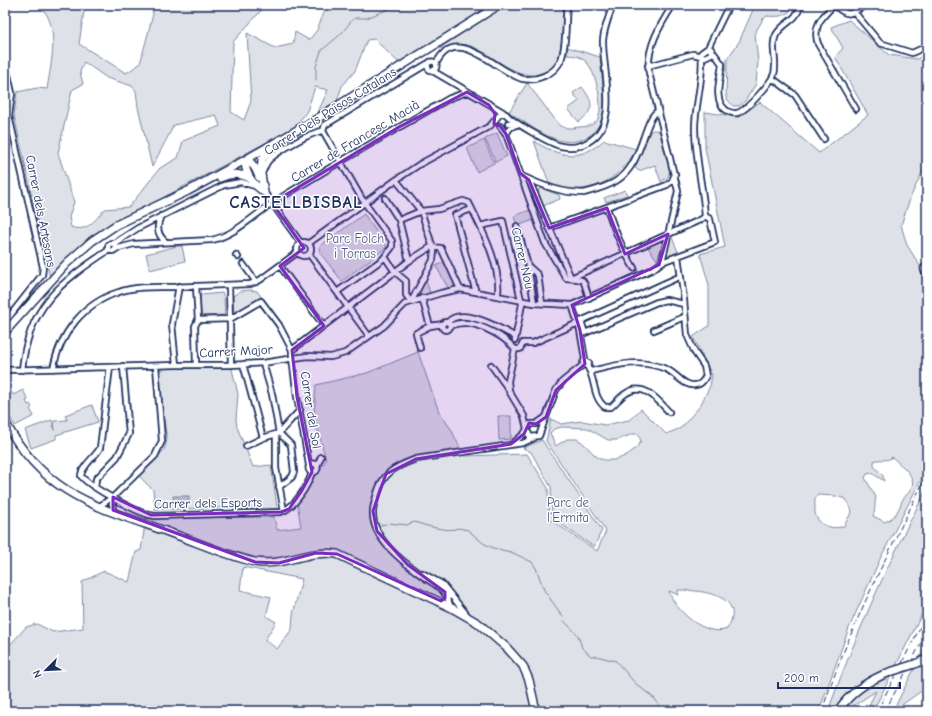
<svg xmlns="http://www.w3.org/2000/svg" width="932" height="716" font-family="'Comic Neue',sans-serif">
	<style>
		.green { fill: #dee1e7; stroke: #7c88a2; fill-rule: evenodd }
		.water { fill: #b5bbca; stroke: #77839f }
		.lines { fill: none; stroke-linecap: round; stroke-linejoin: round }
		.stream { stroke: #77839f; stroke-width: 1 }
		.street-casing { stroke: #1b2f5e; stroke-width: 8 }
		.secondary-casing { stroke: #1b2f5e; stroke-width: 10 }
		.highway-casing { stroke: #1b2f5e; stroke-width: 11 }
		.street { stroke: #fff; stroke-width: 4.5 }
		.secondary { stroke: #fff; stroke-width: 7 }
		.highway { stroke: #fff; stroke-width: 8 }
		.rail { stroke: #1b2f5e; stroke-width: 1; stroke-dasharray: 6 3; stroke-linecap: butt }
		.secondary-bridge-casing { stroke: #1b2f5e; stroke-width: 10; stroke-linecap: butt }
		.secondary-bridge { stroke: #fff; stroke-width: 7 }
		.marked { fill: #7b2cbf; fill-opacity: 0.2; stroke: #7b2cbf; stroke-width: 3; stroke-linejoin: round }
		.labels { text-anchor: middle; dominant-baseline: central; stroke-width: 3; stroke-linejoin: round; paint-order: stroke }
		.street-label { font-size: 13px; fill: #1b2f5e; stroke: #fff }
		.park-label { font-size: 13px; fill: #4c5c80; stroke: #fff }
		.district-label { font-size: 17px; font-weight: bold; letter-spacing: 1px; fill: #1b2f5e; stroke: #fff }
	</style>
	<rect width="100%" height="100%" fill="#fff"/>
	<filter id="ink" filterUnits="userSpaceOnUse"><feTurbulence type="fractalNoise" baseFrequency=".025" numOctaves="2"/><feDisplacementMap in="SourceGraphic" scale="8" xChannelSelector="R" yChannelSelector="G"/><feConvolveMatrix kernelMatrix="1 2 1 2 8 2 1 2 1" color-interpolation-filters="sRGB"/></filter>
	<g filter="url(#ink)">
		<path class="green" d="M39,5H85L79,44L126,73L140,64L153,14L151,5H266L233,42L231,112L244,120L251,101L247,33L275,48L293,44L295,32L309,40L317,30L327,5H490L420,51L399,63L374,39L367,40L355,71L342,86L337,101L318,112L328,90L315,87L307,111L295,127L97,233L50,278L14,115L17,92L37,88L47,89C51,64 61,24 39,5ZM84,62L107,78L132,86L136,91L138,107L152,167L174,125L216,115L220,126L183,141L178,158L160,168L129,207L105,209C95,220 87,233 71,227L69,217L74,202L58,153L72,90L83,84L80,72Z
			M506,5H564C562,21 564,42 558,57C548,84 522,76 504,65C492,58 479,47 466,45C457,43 447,47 438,49Z
			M755,5H793C790,17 778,17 767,16L763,19L755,33L758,62L756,84L745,101L739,106H733L726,98L727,59L739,42Z
			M849,20L889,55L917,59L927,53V162L911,196L901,225L907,245L925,274L927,273V468L880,559L849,628L819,711H5V644L9,646L26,627L33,625L37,624L53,632L83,628L82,582L104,571L129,582L136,552L141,550L146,518L274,517L277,530L301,527L297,502L326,460L314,416L316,385L367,373L418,352L439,412L451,429L464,456L527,454L548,488L549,519L597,551L606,531L546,441L551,419L561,424L582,421L605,425L629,420L641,409L666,434L681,428L700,406L710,386L712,375L693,337L709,326V285L700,254L725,247L705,148V112L739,117L760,102L819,153L868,115L835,57L843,48L831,27ZM562,427L587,428L608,440H617L633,434H638L641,441C633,455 610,467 596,456C589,450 585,443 577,439H567L556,446L550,433L554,429ZM892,457C900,465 918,476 911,489C909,494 904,496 902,501C898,512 895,517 885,522L873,516C876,509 874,504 876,497L865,478L867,474L872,473L884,481L883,476L874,466V461C880,458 888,462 892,457ZM818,495L836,496L846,499L852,511L844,526C831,531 813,524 815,507C815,502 814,499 818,495ZM243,567L302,579L293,614L292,629L277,649L265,640L276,622L266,616L271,597L240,590ZM678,590C701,590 748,595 727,629C706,638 674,610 669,591L678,595Z
			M567,47L600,57C601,75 606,97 603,115C601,123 596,131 589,136C562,153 533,127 509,112L527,83L560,126C567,129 572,128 579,127C587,127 597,125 599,116C603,104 595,67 584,60C579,55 573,56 567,55Z
			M582,87C594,103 595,109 579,122L568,109L579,101L573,93Z
			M653,130H657L660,133L670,170L668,177L661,182L655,165L639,171L635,168L650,132Z
			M497,133L507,156L477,172L467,148L484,140L493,161L495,160L485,139Z
			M604,140L636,149C621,181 583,200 549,183L534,141C559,157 580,162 604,140Z
			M541,188L559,195L560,199L543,206L538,190Z
			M625,190L627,195L606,202L604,198Z
			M530,210L534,220L517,226L514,216Z
			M364,214L387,247L342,281L320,253V246Z
			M671,235L678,252L666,258L665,257Z
			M662,239L664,240L657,260L647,246Z
			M177,246H182L185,261L150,270L146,254Z
			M448,260L459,285L448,288L436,266Z
			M425,277L430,293L417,298L415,296Z
			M251,290L257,291L262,298L234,314L233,296L240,291Z
			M222,293L224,296L225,315L201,316L200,295Z
			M231,365L238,394L236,420L237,427L253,467L271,465L277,507L276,509L245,510L243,507L155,510L153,490L139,476L164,450L167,440L156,366Z
			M10,389L13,395L23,390L28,400L26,401L28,405L30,404L32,407L30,409L34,416L15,426L5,408V391Z
			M92,405L98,422L56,435V439L31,448L25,430L52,420L55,431L54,421L67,420L65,415Z
			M498,416H511V439L499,440Z
			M542,440L602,530L594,547L552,518L551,487L531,452L523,448Z
			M927,488V604L873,711H866L876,691L856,704L848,711H828C856,634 889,561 927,488Z
			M927,643V687L893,711Z"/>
		<path class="water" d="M173,496H189V504H174Z"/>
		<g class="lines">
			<path class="stream" d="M316,80V67L321,51L341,34L352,20L355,18H367L398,5
				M389,523L407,525L414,522C424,525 449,533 458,528L468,530L483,543L493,548L511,552L532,562L536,568L544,590L563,617
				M381,525L386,524
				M564,621L578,635L582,648L591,656H596L616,661L635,683L655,699L663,711"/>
			<g class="street-casing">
				<path id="street" d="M834,5C822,17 812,26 818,44L856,109
					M834,5C850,19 851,13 866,5
					M919,5L927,8
					M855,13L880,43L912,53L927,46
					M708,48L711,49L722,64C721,77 712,100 726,110C729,112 733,114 737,113C746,111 771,83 774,74C778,61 770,47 776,35C783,22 798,21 800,5
					M708,48L729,5
					M427.5 66a4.5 4.5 0 1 1 9 0a4.5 4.5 0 1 1-9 0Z
					M5,62L12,93L9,116L43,267L42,275L5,322
					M436,64C456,22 498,73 523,79C530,80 537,79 544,76C551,73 558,67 561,60C567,44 565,22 567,5
					M648,66L693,54L705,57L711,54V50
					M431,70L503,112
					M772,78L795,95L824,139
					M508,123L519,125
					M500,126L506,134L545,243L566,278C587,280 582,277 589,298
					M323,131L362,199L392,241V247L383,259L337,292
					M323,131L325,125L427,64
					M506,134L510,128L517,124
					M263,171C265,167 266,163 269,160C278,151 311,132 323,131
					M522,176C543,186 562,193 584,193C595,190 607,187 616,181C643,166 643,119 658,111
					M396,180L421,211L434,251L433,260L411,302
					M529,180L571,278L702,219L705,216L704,205C701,180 695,153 695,127C695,106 705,71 701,53L708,48
					M264,192L300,242
					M385,198L399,220L409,261
					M607,208C614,229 622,249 634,268
					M472,209L455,215L475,289
					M161,216C156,226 157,235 166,242
					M399,220L421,211L439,209L463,201L469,203C481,228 501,265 498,293
					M480,226L503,221L522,304L515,340
					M517,226L528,266L534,303
					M549,228L667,185L672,181L675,174
					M297 249a7 7 0 1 1 14 0a7 7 0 1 1-14 0Z
					M309,243L396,180L420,164L490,126L501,113L506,114C512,122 551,144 561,146C570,148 580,147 588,142C621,124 602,70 603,40C604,28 609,16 613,5
					M108 247a4 4 0 1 1 8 0a4 4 0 1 1-8 0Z
					M113,244L138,228L224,185L241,182L255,186
					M431,247L441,248L460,289
					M115,249L134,244L212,240C237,234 255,214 277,200C334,165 392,131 450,98L467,92
					M309,254L369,336
					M236,255L238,257
					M385,257L395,272L406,281V295L411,302
					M662,262L715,242L710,219L705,216
					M243,264L256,282
					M280,266L324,326
					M528,266L538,275L542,303
					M681,276L581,321L585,333L657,302L666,300L684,304
					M229,285L231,365
					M196,286L198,320L230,319L261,301L279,325L292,350V358L297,397L309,465
					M422,298L430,326
					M572,305L580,330L585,359L583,363
					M442 326a4 4 0 1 1 8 0a4 4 0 1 1-8 0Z
					M448,322C462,306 500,328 514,336
					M451,326C470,316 503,335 515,349
					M654,330L684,317
					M523,343H533L578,323
					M420,348L416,333L430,326L443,324
					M515,349L508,381L509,391L524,416L527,429
					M515,349H520L523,343
					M292,350L409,261L431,247
					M585,361L589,363L587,366C596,379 592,397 605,407H611C616,403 620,397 625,394C643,381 657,399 669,412
					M263,363L272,394L279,433
					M243,364L263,438
					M176,365L172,324L179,286
					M196,365L195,326L198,320
					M491,365L509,390
					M110,367L100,448C96,456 81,467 81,476C90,487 140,515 155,516L281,512C295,507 308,486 312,472
					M53,369C60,333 84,303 119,292C136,286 154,287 171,287C197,286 224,285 250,284L260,280L298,252
					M5,370L176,365H231L263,363L307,356L331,357L345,353L384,326L405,304L441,293L460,289L534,303L572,305L653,269L662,262L678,191L649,73C646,48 660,25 673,5
					M22,370C28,307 59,283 109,250
					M591,371C617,365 639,358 666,369C676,373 684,387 695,385C701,385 703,381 706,376L704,366L695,353L687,335L684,300L678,256
					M527,430L530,437L539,436L556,390L563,381L583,365
					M279,433L291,445L294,472L292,477L279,487
					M276,434V468L284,511
					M513,443L524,434L530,424H536L546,417
					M246,446L263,438L279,433L300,410
					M308.5 468a4.5 4.5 0 1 1 9 0a4.5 4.5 0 1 1-9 0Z
					M317,466L321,457
					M95,487L96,479L117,457L129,434L123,366
					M113,497L112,504L114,513
					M98,507L113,497L155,456L162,441L156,366
					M422,573L442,584L467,615
					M450,607C447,588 436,586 421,575C402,561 371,538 373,511C373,507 375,501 376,497C382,473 394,467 416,459L523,443L534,438"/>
			</g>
			<g class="secondary-casing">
				<path id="secondary" d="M245,160C253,162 256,169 259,177
					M245,160C245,175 253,184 264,192
					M220,178C232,173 238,173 250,178
					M264,192L261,174L262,159L274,148
					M5,332L67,263L92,241L116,225L188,191L245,160L318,118L499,5
					M5,422C45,495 95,506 168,532C197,542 225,555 255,562C284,567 308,549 337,554L450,607L478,623L507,648L523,666L529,680L536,711
					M915,664L927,659
					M838,711C851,691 869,680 890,672"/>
			</g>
			<g class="highway-casing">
				<path id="highway" d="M925,269L927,273"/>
			</g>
			<use href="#street" class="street"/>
			<use href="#secondary" class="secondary"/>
			<use href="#highway" class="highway"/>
			<path class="rail" d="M822,711C849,628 889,552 927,474
				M877,711L927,614
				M885,711L927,632"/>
			<g class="secondary-bridge-casing">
				<path id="secondary-bridge" d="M890,672L915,664"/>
			</g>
			<use href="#secondary-bridge" class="secondary-bridge"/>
		</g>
	</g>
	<path class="marked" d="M467,92L489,105L495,114L494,124L500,126L506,134L520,173L529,180L549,228L607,208L625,254L668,234L659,265L572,305L580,330L585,364L556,390L546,417L536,424L529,423L524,434L511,444L416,459L386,474L373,511L377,531L408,565L445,592V598L441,601L337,554L316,553L279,563L255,562L113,510V497L151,515L281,512L289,509L301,492L312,472L297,397L292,350L324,326L280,266L304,248L272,203L399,127Z"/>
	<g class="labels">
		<g class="street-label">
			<text transform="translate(330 111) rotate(-32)">Carrer Dels Països Catalans</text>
			<text transform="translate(355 141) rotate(-31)">Carrer de Francesc Macià</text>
			<text transform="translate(41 211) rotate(79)">Carrer dels Artesans</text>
			<text transform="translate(523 258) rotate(77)">Carrer Nou</text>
			<text transform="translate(236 351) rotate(-3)">Carrer Major</text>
			<text transform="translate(311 410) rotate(81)">Carrer del Sol</text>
			<text transform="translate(208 503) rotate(-1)">Carrer dels Esports</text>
		</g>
		<g class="park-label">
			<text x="355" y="238">Parc Folch<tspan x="355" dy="15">i Torras</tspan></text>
			<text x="568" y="502">Parc de<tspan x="568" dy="15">l'Ermita</tspan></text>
		</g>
		<g class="district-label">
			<text x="296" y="202">CASTELLBISBAL</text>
		</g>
	</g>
	<rect width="932" height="716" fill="none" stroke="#fff" stroke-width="20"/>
	<rect x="10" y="10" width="912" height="696" fill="none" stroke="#1b2f5e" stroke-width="1.5" filter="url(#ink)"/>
	<g transform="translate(46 670) rotate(246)" stroke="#ffffff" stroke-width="3" paint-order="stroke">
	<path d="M0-3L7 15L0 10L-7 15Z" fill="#1b2f5e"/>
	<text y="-6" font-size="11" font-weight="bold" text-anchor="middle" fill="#1b2f5e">N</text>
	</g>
	<path d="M778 682v6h122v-6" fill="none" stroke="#1b2f5e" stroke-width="2"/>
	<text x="784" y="682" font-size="12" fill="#1b2f5e" stroke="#ffffff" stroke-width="3" paint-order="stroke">200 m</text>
</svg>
